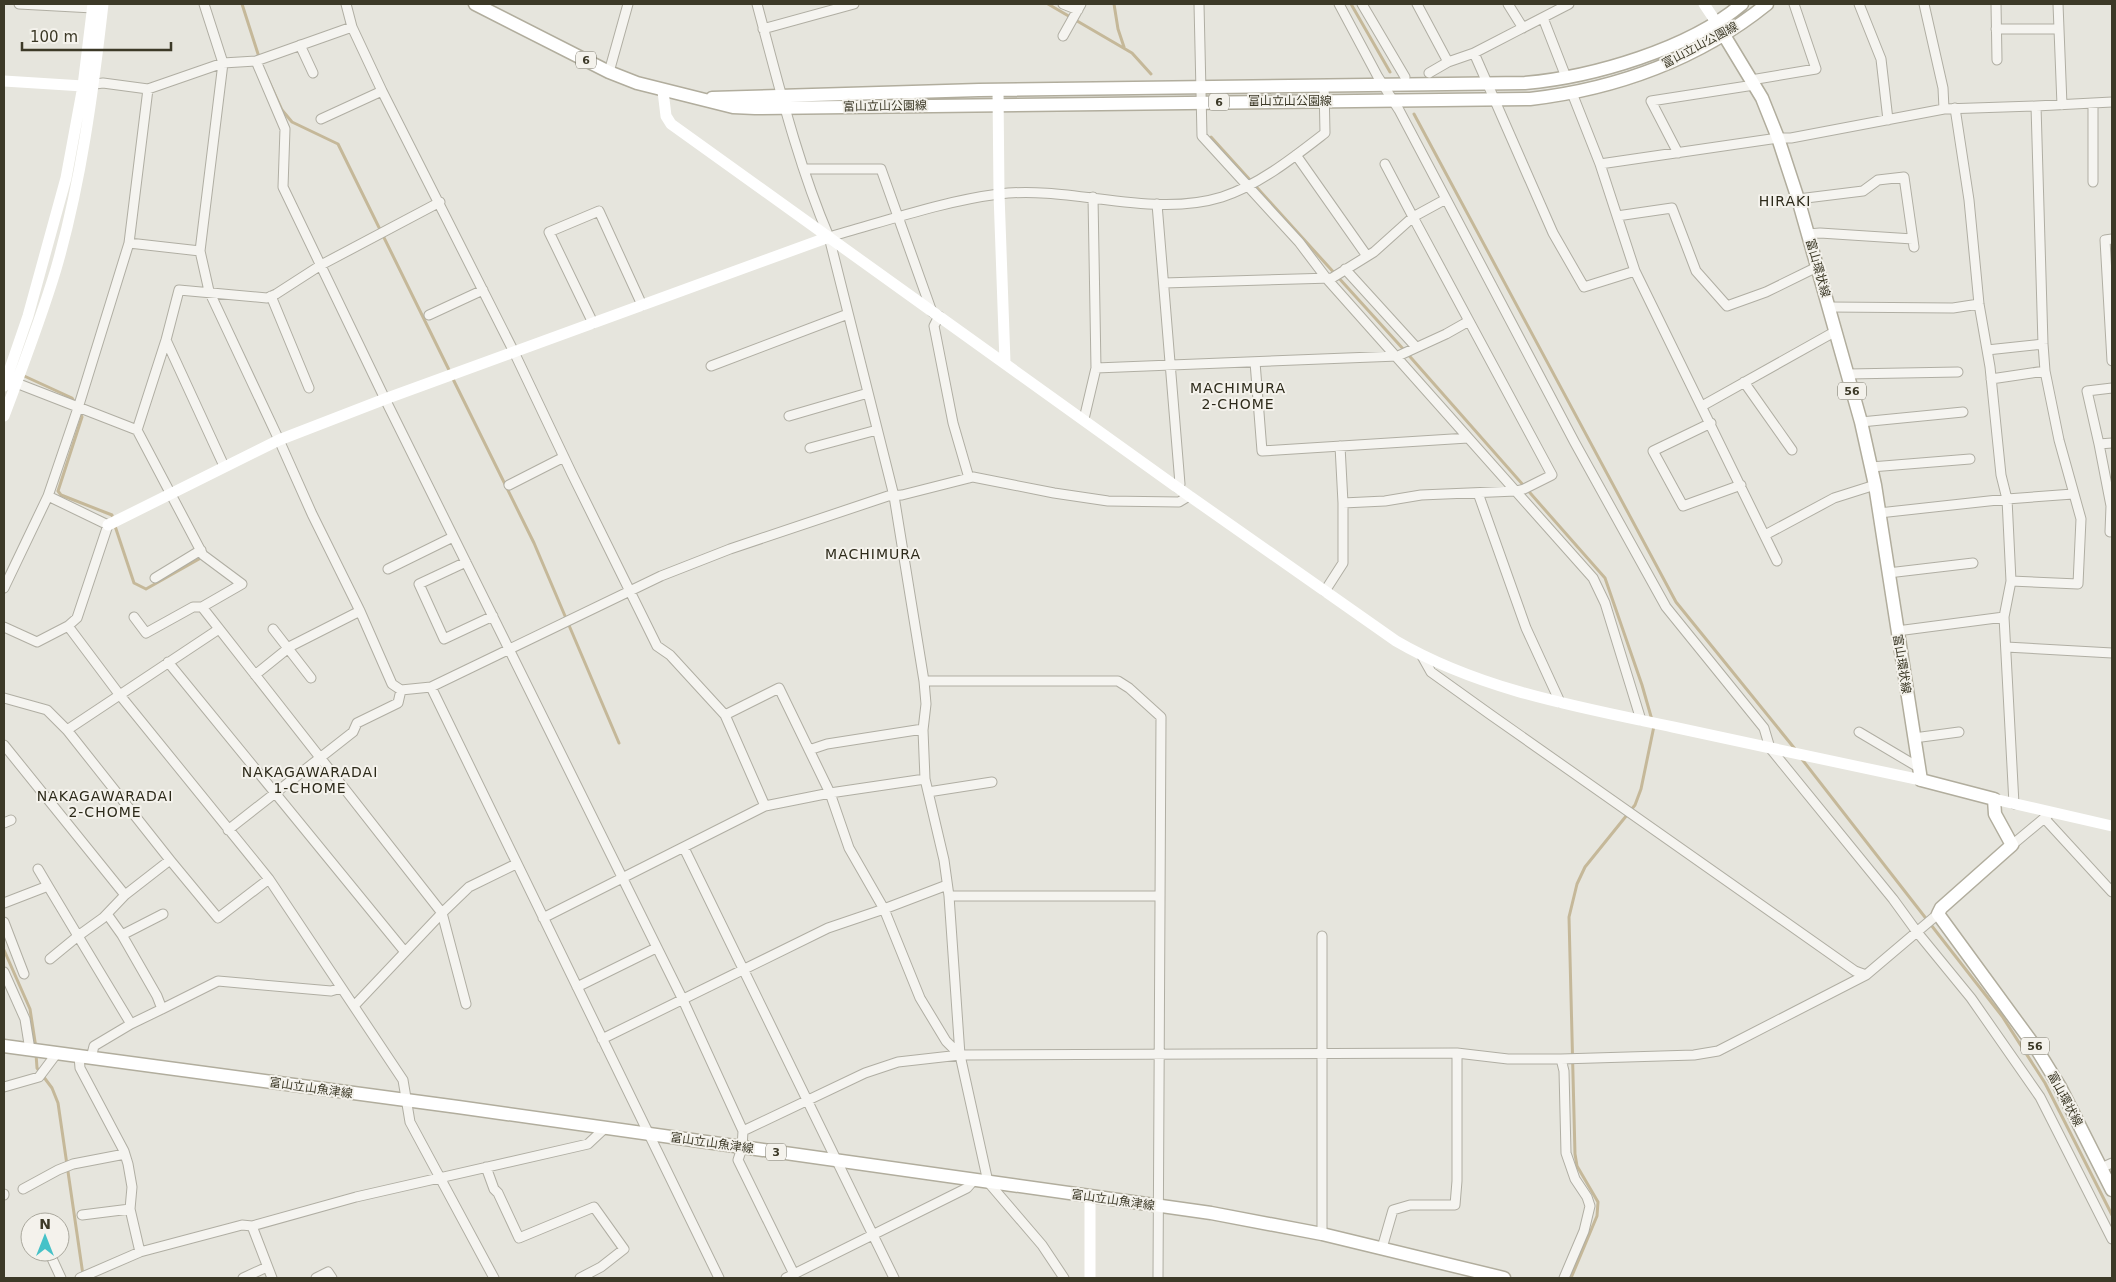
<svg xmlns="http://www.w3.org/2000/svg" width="2116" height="1282" font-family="'DejaVu Sans','Noto Sans JP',sans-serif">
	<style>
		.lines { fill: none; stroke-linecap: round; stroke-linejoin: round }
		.stream { stroke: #c5b899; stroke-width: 3 }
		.street-casing { stroke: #b0aea3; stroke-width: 11 }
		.primary-casing { stroke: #b1ad9d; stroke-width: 15 }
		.street { stroke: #f5f4f0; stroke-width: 9 }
		.secondary { stroke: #fff; stroke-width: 11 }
		.primary { stroke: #fff; stroke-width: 12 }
		.labels { text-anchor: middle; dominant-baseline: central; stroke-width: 4; stroke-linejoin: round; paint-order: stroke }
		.shield { fill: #f4f2ec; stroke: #737062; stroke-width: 1 }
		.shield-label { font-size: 11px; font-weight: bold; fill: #3c3927 }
		.street-label { font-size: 12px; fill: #3c3927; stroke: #f4f2ec }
		.neighbourhood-label { font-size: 14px; letter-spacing: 1px; fill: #2d2a1a; stroke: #f4f2ec }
	</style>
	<rect width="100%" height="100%" fill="#e6e5dd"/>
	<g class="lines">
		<path class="stream" d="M242,4L259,57
			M1048,4L1132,53L1151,74
			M1114,4L1118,29L1124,47
			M1351,4L1390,72
			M267,77L282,110L292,122L338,144L450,372
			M1414,114L1676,602L1795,749
			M1211,137L1405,351L1605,578L1642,685L1652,720
			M22,375L72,398L75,403
			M452,377L534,543L619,743
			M79,411L82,417L58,491L61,495L112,515L113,520
			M115,526L134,583L146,589L199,559
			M1801,758L2002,1016L2045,1083L2112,1215
			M4,950L30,1009L36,1048
			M36,1054L37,1068L52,1088L58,1103L83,1275
			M1571,1278L1597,1216L1598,1202L1577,1166L1575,1154L1569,917L1577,884L1585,867L1635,805L1641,789L1654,726"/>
		<g class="street-casing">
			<path id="street" d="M19,4L93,8
				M204,4L223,63L200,251L209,291L279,440L312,514L360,611L392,684L401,690L431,687L661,576L730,549L888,496L902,495L973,477L1054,493L1108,501L1179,502L1189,496
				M346,4L352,27L382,91L514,352L572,474L657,646L670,655L725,715L765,806
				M757,4C778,82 797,162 829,237L894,496L924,681L926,704L923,730L925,779L944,860L949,896L960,1055L988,1182L1042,1245L1064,1278
				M1063,4L1078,10
				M1199,4L1202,136L1299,242L1327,279L1593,578L1605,603L1641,720
				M1339,4L1378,77L1399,110L1575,443L1666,607L1764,728L1770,748L1893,899L1917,932L1971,998L2040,1097L2112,1239
				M1362,4L1405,77
				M1417,4L1448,62L1474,53
				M1508,4L1523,28
				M1569,4L1474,53L1553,233L1584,287L1635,271
				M1859,4L1881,59L1888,120
				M1924,4L1943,88L1944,109
				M1996,4L1997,60
				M2058,4L2062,105
				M1543,18L1566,77
				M763,29L854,4
				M1996,29H2059
				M1063,36L1081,4
				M300,45L313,73
				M256,61L285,129L283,187L385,399L683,1000L743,1131L742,1148L738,1160L794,1274
				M609,72L628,4
				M1429,73L1448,62
				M1751,80L1816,69L1794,4
				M88,85L103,83L148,89L223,63L256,61L352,27
				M1572,93L1600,164L1635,271L1777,561
				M2093,103V182
				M1955,108L1969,200L1979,304L1990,367L2001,475L2007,499L2011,581L2004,617L2014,804
				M321,119L382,91
				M1678,153L1651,101L1754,85
				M1296,155L1367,256
				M1385,164L1413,217L1446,199
				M1600,164L1778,138H1791L1944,109L2036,106L2112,102
				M805,169H881L932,312
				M1798,199L1863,191L1878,180L1904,177L1914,247
				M1157,204L1180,484L1178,488
				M1617,216L1672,208L1696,271L1727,306L1766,292L1817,267
				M1808,234L1820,233L1913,239
				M829,237C883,222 943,201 999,194C1071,185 1151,219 1222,197C1259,185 1294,157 1325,133L1324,86
				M2112,239L2105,240L2112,361
				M129,243L200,251
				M1345,269L1416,347
				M1164,283L1332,278L1374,252L1413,217L1552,475L1524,489L1516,491L1421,495L1385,501L1343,503
				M271,296L309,388
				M1829,307L1953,308L1979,304
				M429,315L483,290
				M939,316L934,326L936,336L953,423L969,478
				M593,323L549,232L599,211L642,305
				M166,340L224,466
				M1987,350L2043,344
				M1255,362L1262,451L1468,438
				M711,366L848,314
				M1096,368L1398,356L1446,334L1469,321
				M1848,374L1958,372
				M1991,379L2045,371
				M11,381L137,430L203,555L242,584L202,607L442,913L466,1004
				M1744,382L1792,450
				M2112,388L2087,391L2099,444L2112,443
				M1702,406L1836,331
				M789,416L868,393
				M1084,419L1096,368L1093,197
				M1861,422L1963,412
				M1711,423L1653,451L1683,506L1741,485
				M137,430L166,340L179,290L267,298L276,294L321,265L440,202
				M2099,444L2111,506L2110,532
				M810,448L877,430
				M1871,467L1970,459
				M509,485L564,457
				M1478,493L1526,628L1560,702
				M1879,513L2007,499L2073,494
				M1765,535L1834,498L1875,485
				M466,562L419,584L444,639L493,616
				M388,569L453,537
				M1888,573L1973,563
				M155,578L201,550
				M2011,581L2078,584L2081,519L2059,440L2045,371L2043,344L2036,106
				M4,588L48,496L78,408L129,243L148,89
				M1325,591L1343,563V503L1340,446
				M134,617L146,633L193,607H202
				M68,626L119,694L269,879L403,1080L410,1122L494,1278
				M4,627L37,642L68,626L77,618L108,525L48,496
				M273,629L311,678
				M1897,631L2004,617
				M2006,647L2112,653
				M1422,656L1431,672L1491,715L1855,971L1866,975
				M168,662L405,952
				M255,675L291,646L360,611
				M924,681H1118L1129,688L1161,717L1158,1278
				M431,687L719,1278
				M4,698L47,710L67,730L219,629
				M725,715L779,688L830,793L849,848L884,909L920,998L946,1041L960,1055
				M67,730L170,860
				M1859,732L1918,767
				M1914,738L1959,732
				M4,745L125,895
				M809,750L827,744L923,729
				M928,792L992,782
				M2045,819L2112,892
				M4,823L11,820
				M228,830L353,732L357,723L398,703L401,690
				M2012,845L2048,815
				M684,848L894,1278
				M38,869L48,886
				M949,896H1159
				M4,903L48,886L78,936L103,918L125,895L170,860L218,918L269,879
				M107,914L122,935L163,914
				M543,918L765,806L830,793L925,779
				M4,922L24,974
				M122,935L157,996L162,1009L218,981L331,991L341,988
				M1322,936V1234
				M50,959L78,936L131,1024L162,1009
				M4,972L25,1019L30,1050
				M577,987L656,948
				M354,1006L442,913L469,887L516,864
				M602,1039L828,928L884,909L947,885
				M79,1056L80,1068L124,1151L128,1164L132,1187L130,1209L140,1252
				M91,1058L94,1046L131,1024
				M1561,1059L1564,1071L1566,1153L1575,1179L1587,1197L1590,1206L1584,1231L1564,1278
				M4,1087L39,1077L57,1053
				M743,1131L865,1073L898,1062L960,1055L1457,1053L1508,1059H1561L1694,1055L1718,1051L1866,975L1938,914
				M486,1167L494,1189L498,1193L519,1238L594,1207L624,1249L601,1267L580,1278
				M2101,1168L2112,1163
				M23,1189L58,1170L73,1164L125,1154
				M4,1194V1195
				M82,1215L130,1209
				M37,1221V1222
				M252,1226L272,1278
				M1382,1248L1393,1210L1410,1205H1455L1457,1181V1053
				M49,1252L61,1278
				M80,1278L140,1252L242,1225L252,1226L356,1197L588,1144L604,1129
				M243,1278L267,1267
				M316,1278L328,1272L332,1278
				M786,1278L967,1188L974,1180"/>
		</g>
		<g class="primary-casing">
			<path id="primary" d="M475,4L609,72L637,83L733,107L755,108L1530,99C1616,89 1699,59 1767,4
				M1716,22L1762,98L1778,138L1798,199L1861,422L1875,485L1921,780L1994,799L1995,814L2012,845L1941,908L1938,914L2036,1048L2060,1087L2112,1190
				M712,98L979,90L1525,83C1593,77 1689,49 1742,4
				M4,1046L458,1107L1211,1213L1322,1234L1504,1278"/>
		</g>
		<use href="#street" class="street"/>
		<path class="secondary" d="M1704,4L1716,22
			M4,81L83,86
			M998,90L999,194L1005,362
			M663,91L666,116L671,124L1178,488L1396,641C1480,690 1578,707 1673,727C1755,744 1838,763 1921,780
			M4,386L28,316L66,178L83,86L93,4
			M4,416C22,368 41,319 56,269C81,183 93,93 103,4
			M108,525L279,440L385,399L829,237
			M1994,799L2112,826
			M1090,1197V1278"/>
		<use href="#primary" class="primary"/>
	</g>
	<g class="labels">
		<g class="shield">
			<rect x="576" y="51.5" width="20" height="17" rx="4"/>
			<rect x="1209" y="93.5" width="20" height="17" rx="4"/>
			<rect x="1838" y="382.5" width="28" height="17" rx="4"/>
			<rect x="2021" y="1037.5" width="28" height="17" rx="4"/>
			<rect x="766" y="1143.5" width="20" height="17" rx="4"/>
		</g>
		<g class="shield-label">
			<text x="586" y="60">6</text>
			<text x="1219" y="102">6</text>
			<text x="1852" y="391">56</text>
			<text x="2035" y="1046">56</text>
			<text x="776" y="1152">3</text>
		</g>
		<g class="street-label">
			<text transform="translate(1700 45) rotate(-28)">富山立山公園線</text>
			<text x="1290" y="101">富山立山公園線</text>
			<text transform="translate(885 106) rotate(-1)">富山立山公園線</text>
			<text transform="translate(1818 268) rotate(74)">富山環状線</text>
			<text transform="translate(1902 664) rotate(81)">富山環状線</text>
			<text transform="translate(311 1088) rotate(8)">富山立山魚津線</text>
			<text transform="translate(2065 1099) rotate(62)">富山環状線</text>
			<text transform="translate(712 1143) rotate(8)">富山立山魚津線</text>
			<text transform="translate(1113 1200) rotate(8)">富山立山魚津線</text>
		</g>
		<g class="neighbourhood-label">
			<text x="1785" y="201">HIRAKI</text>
			<text x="1238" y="388">MACHIMURA<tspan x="1238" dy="16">2-CHOME</tspan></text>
			<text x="873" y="554">MACHIMURA</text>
			<text x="310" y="772">NAKAGAWARADAI<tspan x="310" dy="16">1-CHOME</tspan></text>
			<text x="105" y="796">NAKAGAWARADAI<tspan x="105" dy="16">2-CHOME</tspan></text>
		</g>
	</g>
	<rect width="2116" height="1282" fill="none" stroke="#3c3927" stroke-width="10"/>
	<g transform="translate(45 1237)"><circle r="24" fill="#f4f2ec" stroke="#aaa89d"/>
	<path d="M0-4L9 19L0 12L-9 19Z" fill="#46c2c8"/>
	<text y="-8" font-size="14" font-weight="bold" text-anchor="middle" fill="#3c3927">N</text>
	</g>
	<path d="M22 42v8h149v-8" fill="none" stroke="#3c3927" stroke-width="2.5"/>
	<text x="30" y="42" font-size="15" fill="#3c3927" stroke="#f4f2ec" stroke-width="4" paint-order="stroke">100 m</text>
</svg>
